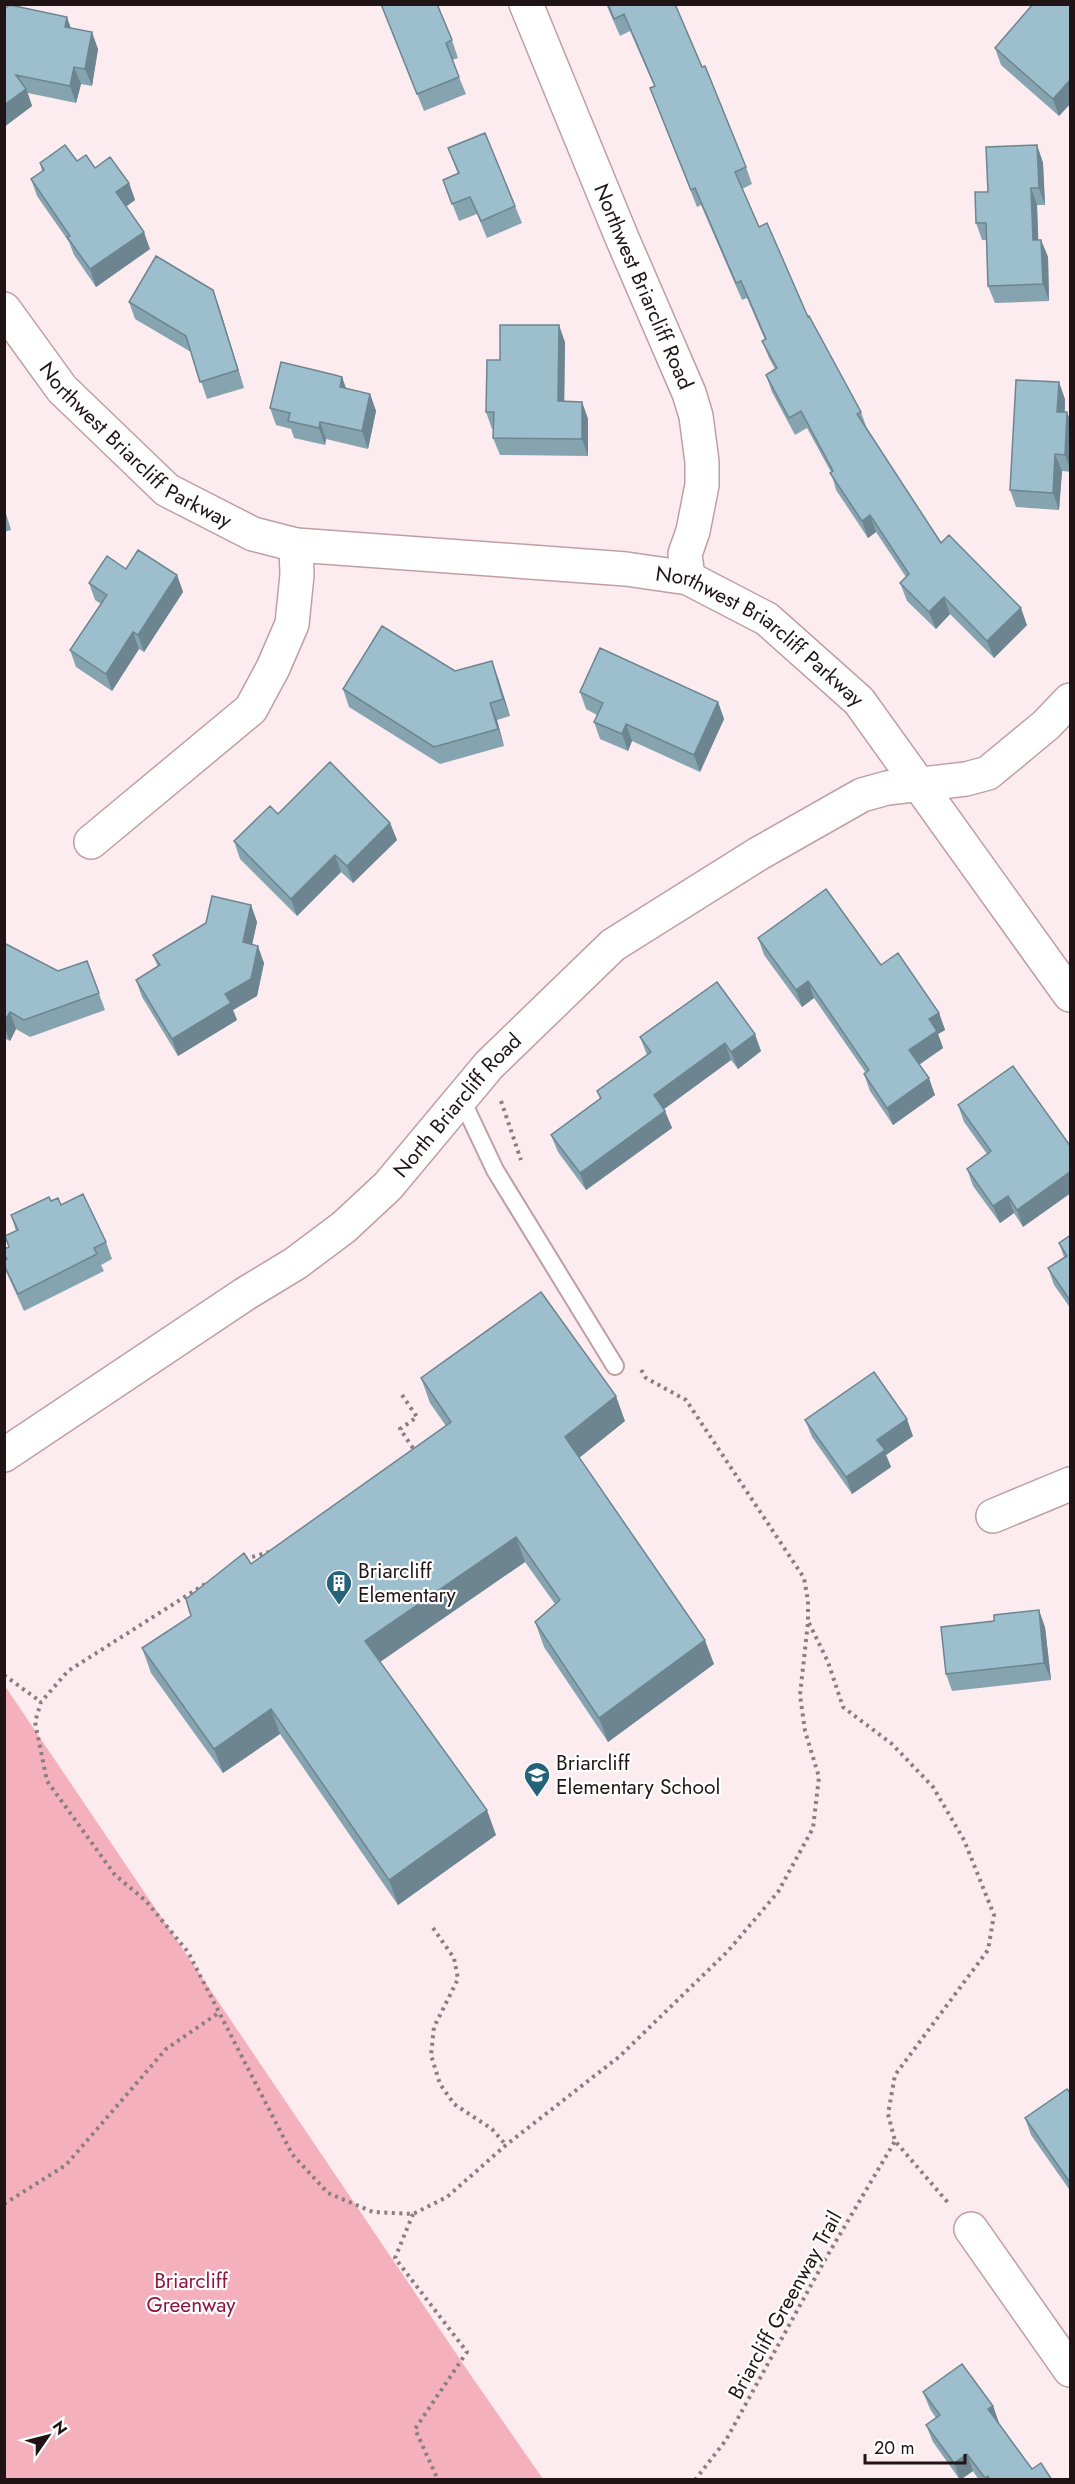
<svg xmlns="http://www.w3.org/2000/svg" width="1075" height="2484" font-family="Jost,sans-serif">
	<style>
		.green { fill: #f4b1bd }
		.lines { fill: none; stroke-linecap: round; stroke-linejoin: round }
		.service-casing { stroke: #c19ea3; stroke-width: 20 }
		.minor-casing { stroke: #c19ea3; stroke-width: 36 }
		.secondary-casing { stroke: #c19ea3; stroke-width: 36 }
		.path { stroke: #8b7d80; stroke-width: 4; stroke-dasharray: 3 4.5; stroke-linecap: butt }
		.service { stroke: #fff; stroke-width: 16 }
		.minor { stroke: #fff; stroke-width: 33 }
		.secondary { stroke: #fff; stroke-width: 33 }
		.wall { fill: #86a3b0 }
		.shaded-wall { fill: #6d8590 }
		.building { fill: #9cbecd; stroke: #6d8590; stroke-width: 1.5 }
		.labels { text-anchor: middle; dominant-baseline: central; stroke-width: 4.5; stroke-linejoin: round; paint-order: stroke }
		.street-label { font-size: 21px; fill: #211417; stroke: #fff }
		.poi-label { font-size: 21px; fill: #211417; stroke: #fff; text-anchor: start }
		.park-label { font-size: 21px; fill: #8f1440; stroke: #fff }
	</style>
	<rect width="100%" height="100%" fill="#fcecef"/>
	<path class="green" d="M5,1686L472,2377L543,2479H5Z"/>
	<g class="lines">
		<g class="service-casing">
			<path id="service" d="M461,1098L495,1170L615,1366"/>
		</g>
		<g class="minor-casing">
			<g id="minor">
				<path id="s1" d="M526,4L622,238L689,393L696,416L702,462V485L693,531L685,554L688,578"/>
				<path d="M91,842L251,709L273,668L292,624L297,575L296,545"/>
				<path id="s2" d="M4,1455L245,1294L296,1263L344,1227L388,1186L489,1065L613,945L758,854L862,795L887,788L966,779L988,773L1046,725L1070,700"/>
				<path d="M993,1516L1070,1484"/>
				<path d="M971,2229L1070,2370"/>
			</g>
		</g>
		<g class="secondary-casing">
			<g id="secondary">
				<path id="s3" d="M4,309L62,389L167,490L253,534L296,545L626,569L688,578L767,619L859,701L1070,995"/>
			</g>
		</g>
		<path class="path" d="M501,1101L521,1160
			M402,1395L417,1417L400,1429L415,1451
			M245,1559L269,1552
			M205,1584L68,1671L41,1702L35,1722L47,1781L115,1875L146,1901L188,1952L292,2154L328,2193L373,2212L413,2214L447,2197L506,2145L620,2056L728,1951L778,1892L813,1828L819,1777L805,1731L800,1695L808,1622V1601L804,1578L686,1400L646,1378L640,1368
			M809,1623L828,1662L843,1707L892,1744L933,1787L964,1840L994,1915L988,1950L895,2075L888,2114L895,2141L950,2205
			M4,1675L41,1702
			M433,1928L454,1958L458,1979L434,2027L431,2055L440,2084L454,2104L492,2129L506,2145
			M4,2204L66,2165L166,2049L220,2012
			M413,2214L395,2258L467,2352L415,2429L438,2480
			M695,2480L726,2440L826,2258L895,2141"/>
		<use href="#service" class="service"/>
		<use href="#minor" class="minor"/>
		<use href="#secondary" class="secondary"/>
	</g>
	<path class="wall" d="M381,4L452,40L458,58L452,60L466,94L424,111Z
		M606,4H675L746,167L752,184L742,189L759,227L861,412L867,429L941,543L1027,625L994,658L950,614L936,629L907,601L900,583L906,577L876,532L868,538L836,490L831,472L807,428L795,435L772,392L766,375L775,369L769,358L762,341L765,340L747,298L742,300L701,205L697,207L650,88L654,86L630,31L620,36Z
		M1071,4V103L1059,116L1001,65L995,48Z
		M4,9L71,28L98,49L92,86L81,84L76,103L28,93L32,106L4,127Z
		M1037,145L1043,163L1045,205H1037L1038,240H1041L1048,257L1049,301L995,303L988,286L987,240H982L976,223L988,192Z
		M448,148L515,206L522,223L487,238L477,214L459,221L443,180L458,174Z
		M77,161L95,168L129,183L135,200L126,207L150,249L96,287L74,255L69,242L37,196L31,179L42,171L40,163Z
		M129,302L219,307L244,388L207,399L191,352L135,319Z
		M565,342L564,401L582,402L588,419V456L500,455L493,438V429H492L486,412L500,360Z
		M342,377L346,388L370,394L376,411L368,449L326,439L325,445L294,438L291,429L276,425L270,408Z
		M1065,399V412H1067L1071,423V472L1062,471L1059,510L1016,507L1010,490Z
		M4,508L11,530L4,532Z
		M126,569L177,575L183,592L144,652L139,649L112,691L76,667L70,650L101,604L95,600L89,583Z
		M455,671L498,678L510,716L497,720L504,746L440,764L349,707L343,689Z
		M580,692L718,702L724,719L700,772L632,741L628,751L600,739L594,722L597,715L586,709Z
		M278,814L390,823L397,840L353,883L341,872L297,916L240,859L234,841Z
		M251,905L257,922L252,944L264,963L257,996L233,1010L237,1020L178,1056L142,997L136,980L158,967L153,955Z
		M758,938L881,965L939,1013L945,1030L938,1034L943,1048L919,1064L935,1095L893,1125L870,1091L864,1074L866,1073L814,998L802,1007L764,955Z
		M4,943L58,971L87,961L105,1010L30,1037L16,1029L10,1041L4,1038Z
		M717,982L761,1051L738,1069L731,1060L664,1109L672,1128L586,1190L558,1152L551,1135L600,1099L597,1091L647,1055L640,1037Z
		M1013,1066L1023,1227L1014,1213L1000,1223L973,1186L967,1169L987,1154L964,1122L958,1105Z
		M51,1201L61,1205L106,1242L112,1259L101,1265L104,1271L24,1311L4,1267L6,1260L4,1255L9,1247L5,1236L16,1231L11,1215Z
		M1071,1235V1309L1054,1285L1048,1268L1064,1257L1059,1243Z
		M421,1378L625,1421L579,1458L714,1664L608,1742L544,1647L535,1622L555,1604L525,1562L380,1662L496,1835L398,1905L280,1734L223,1773L151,1673L142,1648L191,1616L251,1564L446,1426L430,1403Z
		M805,1420L913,1436L886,1455L891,1467L852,1494L812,1437Z
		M1045,1627L1051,1680L952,1691L946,1674Z
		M1071,2094V2192L1031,2135L1025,2118Z
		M923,2392L993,2406L999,2423L1032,2469L1052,2480H979L973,2471L960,2480L933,2442L926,2425L936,2418L930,2409Z"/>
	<path class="shaded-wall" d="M67,17L73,34L65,27Z
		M92,32L98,49L92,86L85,69Z
		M74,67L81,84L76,103L70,86Z
		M1071,79V103L1059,116L1053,99Z
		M26,89L32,106L4,127V105Z
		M1037,145L1043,163L1045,205L1039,188Z
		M129,183L135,200L122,209L116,192Z
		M1031,188L1037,205L1039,258L1033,240Z
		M144,232L150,249L96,287L90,269Z
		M1041,240L1048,257L1049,301L1043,284Z
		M213,290L219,307L244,388L238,370Z
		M559,325L565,342L564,418L558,401Z
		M342,377L348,395L340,387Z
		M1059,382L1065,399L1064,429L1057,412Z
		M370,394L376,411L368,449L362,431Z
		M582,402L588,419V456L582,439Z
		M1067,412L1071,423V471L1065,455Z
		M320,422L326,439L325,445L319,428Z
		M1055,454L1062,471L1059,510L1053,493Z
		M4,508L11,530L5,513Z
		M870,515L876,532L868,538L862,521Z
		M177,575L183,592L144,652L138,635Z
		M944,597L950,614L936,629L929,612Z
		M1021,608L1027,625L994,658L987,641Z
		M133,632L139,649L112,691L106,674Z
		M492,661L498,678L510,716L503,699Z
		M718,702L724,719L700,772L694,755Z
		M490,703L497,720L504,746L498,729Z
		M626,724L632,741L628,751L622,734Z
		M390,823L397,840L353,883L347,866Z
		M335,855L341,872L297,916L291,899Z
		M251,905L257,922L249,959L243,942Z
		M258,946L264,963L257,996L233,1010L237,1020L178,1056L172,1039L225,994Z
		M808,981L814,998L802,1007L796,990Z
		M10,1012L16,1029L10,1041L4,1026V1022Z
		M939,1013L945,1030L938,1034L943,1048L916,1067L909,1050L929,1019Z
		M755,1034L761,1051L738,1069L731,1052Z
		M725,1043L731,1060L660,1112L654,1095Z
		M929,1078L935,1095L893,1125L887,1108Z
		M665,1111L672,1128L586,1190L580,1173Z
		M1071,1171V1193L1023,1227L1017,1210Z
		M1008,1196L1014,1213L1000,1223L993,1206Z
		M616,1396L625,1421L574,1462L565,1437Z
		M907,1419L913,1436L886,1455L891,1467L852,1494L846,1477L877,1440Z
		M516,1537L525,1562L374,1666L365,1641Z
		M1039,1610L1045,1627L1051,1680L1044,1663Z
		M705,1640L714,1664L608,1742L599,1718Z
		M271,1709L280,1734L223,1773L214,1749Z
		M487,1810L496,1835L398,1905L389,1880Z
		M993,2406L999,2423L995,2426L988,2409Z
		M967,2454L973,2471L960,2480L954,2463Z"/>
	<path class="building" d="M381,4H437L452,40L446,43L459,77L417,94Z
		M608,4H675L702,67L705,66L746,167L735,172L759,227L767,223L808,317L809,316L861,412L857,414L941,543L949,535L1021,608L987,641L944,597L929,612L900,583L909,574L870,515L862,521L830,473L833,471L801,411L789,418L766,375L777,368L762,341L766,339L741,281L736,283L695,188L691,190L650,88L655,86L624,14L614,19Z
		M1033,4H1071V79L1053,99L995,48Z
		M10,5L67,17L65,27L92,32L85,69L74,67L70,86L16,75L26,89L4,105V9Z
		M485,133L515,206L481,221L470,197L452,204L443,180L459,173L448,148Z
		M65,145L77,161L86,155L95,168L110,157L129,183L116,192L144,232L90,269L67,237L70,236L31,179L44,170L40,163Z
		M1037,145L1039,188H1031L1033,240H1041L1043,284L988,286L986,223H976L975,192H988L986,147Z
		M156,256L213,290L238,370L200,382L186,336L129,302Z
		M500,325H559L558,401L582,402V439L493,438L494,412H486L487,360H500Z
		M281,362L335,375L342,377L340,387L370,394L362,431L320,422L319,428L288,421L290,413L270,408Z
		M1016,380L1059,382L1057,412H1067L1065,455L1055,454L1053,493L1010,490Z
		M138,550L177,575L138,635L133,632L106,674L70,650L107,595L89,583L107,556L126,569Z
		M382,626L455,671L492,661L503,699L490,703L498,729L434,747L343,689Z
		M600,648L718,702L694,755L626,724L622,734L594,722L603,703L580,692Z
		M330,762L390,823L347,866L335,855L291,899L234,841L270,806L278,814Z
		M826,889L881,965L898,953L939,1013L929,1019L937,1031L909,1050L929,1078L887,1108L864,1074L869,1070L808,981L796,990L758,938Z
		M212,896L251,905L243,942L258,946L251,979L225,994L231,1003L172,1039L136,980L160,965L153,955L206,923Z
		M4,943L58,971L87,961L99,993L24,1020L10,1012L4,1022Z
		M717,982L755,1034L731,1052L725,1043L654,1095L665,1111L580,1173L551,1135L601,1098L597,1091L651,1052L640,1037Z
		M1013,1066L1071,1147V1171L1017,1210L1008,1196L993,1206L967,1169L991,1151L958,1105Z
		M83,1194L106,1242L94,1248L97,1254L18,1294L4,1265V1260L7,1259L4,1254V1249L9,1247L5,1236L18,1230L11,1215L49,1197L51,1201L58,1198L61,1205Z
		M1071,1235V1302L1048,1268L1067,1256L1059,1243Z
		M541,1292L616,1396L565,1437L705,1640L599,1718L535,1622L560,1600L516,1537L365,1641L487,1810L389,1880L271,1709L214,1749L142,1648L191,1616L186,1599L244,1553L251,1564L451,1422L421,1378Z
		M874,1372L907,1419L877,1440L885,1450L846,1477L805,1420Z
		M1039,1610L1044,1663L946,1674L941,1627L994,1621V1615Z
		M1067,2089L1071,2094V2184L1025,2118Z
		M962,2364L993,2406L988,2409L1032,2469L1041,2463L1052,2480H990L988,2476L985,2478L967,2454L954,2463L926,2425L940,2415L923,2392Z"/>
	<defs>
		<g id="building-pin" transform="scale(1.35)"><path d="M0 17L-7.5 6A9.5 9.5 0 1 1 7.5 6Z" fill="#256379" stroke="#fff"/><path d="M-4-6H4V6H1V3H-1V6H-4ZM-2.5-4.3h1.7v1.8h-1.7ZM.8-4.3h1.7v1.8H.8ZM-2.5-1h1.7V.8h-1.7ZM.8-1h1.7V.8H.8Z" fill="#fff"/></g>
		<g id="school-pin" transform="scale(1.35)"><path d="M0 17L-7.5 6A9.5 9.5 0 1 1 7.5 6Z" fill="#256379" stroke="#fff"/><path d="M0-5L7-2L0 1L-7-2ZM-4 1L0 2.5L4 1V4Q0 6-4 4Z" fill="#fff"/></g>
	</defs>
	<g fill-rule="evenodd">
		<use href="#building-pin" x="339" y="1583"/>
		<use href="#school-pin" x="537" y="1775"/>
	</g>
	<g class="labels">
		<g class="street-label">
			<text stroke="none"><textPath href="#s1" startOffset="306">Northwest Briarcliff Road</textPath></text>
			<text stroke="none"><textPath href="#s3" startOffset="192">Northwest Briarcliff Parkway</textPath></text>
			<text stroke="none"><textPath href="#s3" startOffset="870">Northwest Briarcliff Parkway</textPath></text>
			<text stroke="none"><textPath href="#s2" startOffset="576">North Briarcliff Road</textPath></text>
			<text transform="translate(785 2305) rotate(-61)">Briarcliff Greenway Trail</text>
		</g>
		<g class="poi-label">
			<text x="358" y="1571">Briarcliff<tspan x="358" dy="24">Elementary</tspan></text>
			<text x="556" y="1763">Briarcliff<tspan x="556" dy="24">Elementary School</tspan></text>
		</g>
		<g class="park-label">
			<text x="191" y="2281">Briarcliff<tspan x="191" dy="24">Greenway</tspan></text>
		</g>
	</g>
	<rect width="1075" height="2484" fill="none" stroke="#211417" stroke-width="12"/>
	<g transform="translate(48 2436) rotate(55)" stroke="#ffffff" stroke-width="4.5" paint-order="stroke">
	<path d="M0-4.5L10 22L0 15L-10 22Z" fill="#211417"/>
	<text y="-9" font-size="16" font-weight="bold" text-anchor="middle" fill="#211417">N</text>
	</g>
	<path d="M865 2454v9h100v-9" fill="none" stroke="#211417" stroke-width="3"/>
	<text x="874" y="2454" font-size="18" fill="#211417" stroke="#ffffff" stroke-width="4.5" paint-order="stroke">20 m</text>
</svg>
